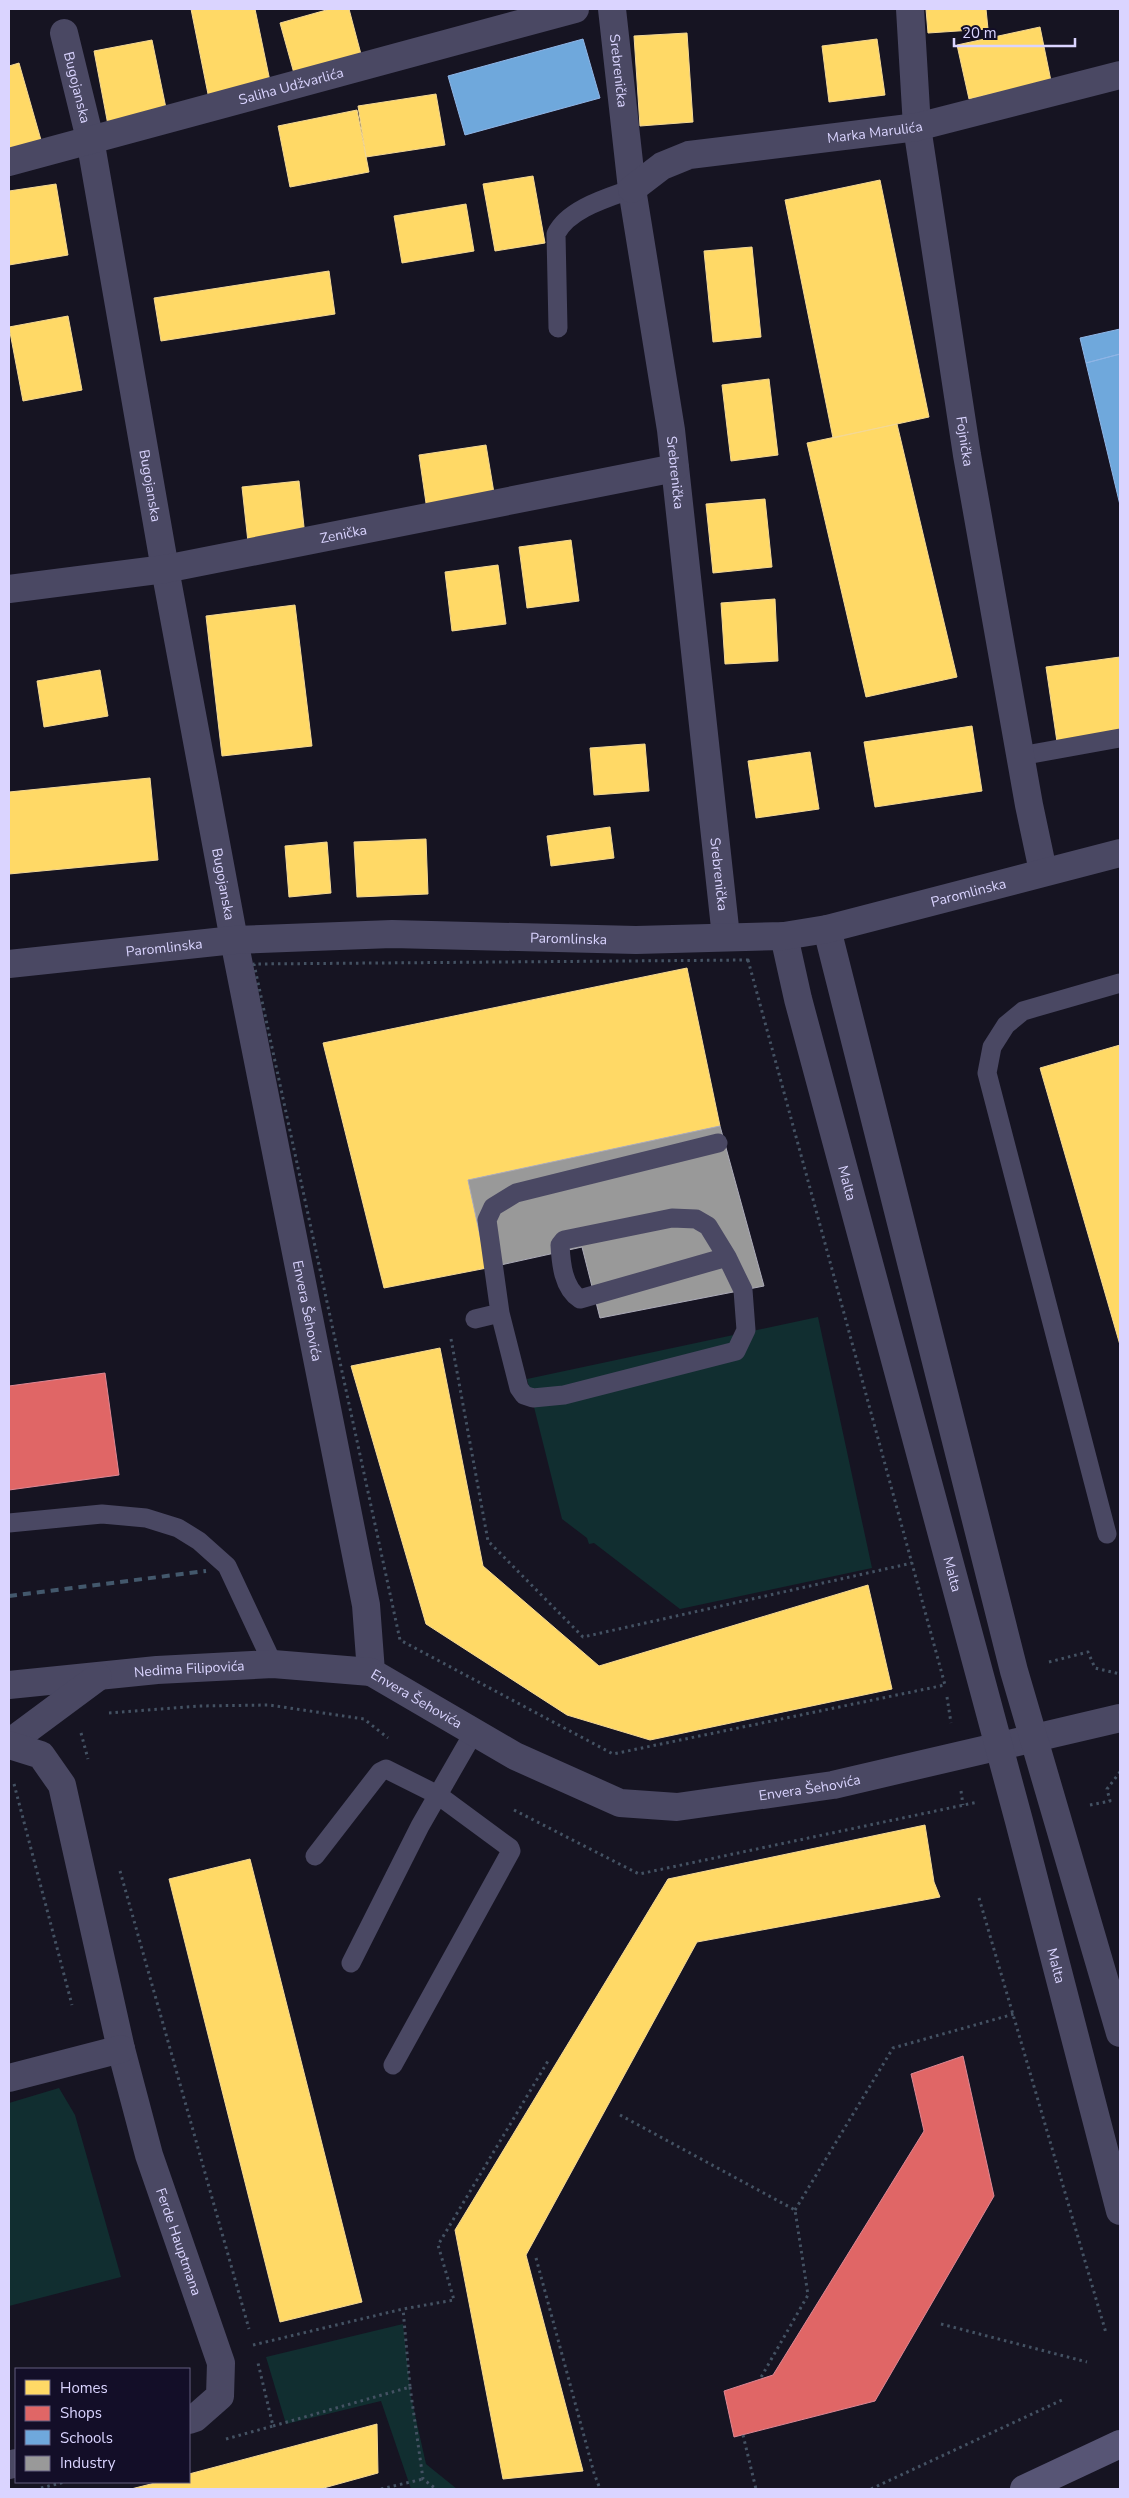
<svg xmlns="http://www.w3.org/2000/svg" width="1129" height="2498" font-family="'Nunito Sans',sans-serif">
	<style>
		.green { fill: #112e30 }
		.homes { fill: #ffd966; stroke: #f4d894 }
		.shops { fill: #e06666; stroke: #de8794 }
		.schools { fill: #6fa8dc; stroke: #8fb5e6 }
		.industry { fill: #999; stroke: #acabb8 }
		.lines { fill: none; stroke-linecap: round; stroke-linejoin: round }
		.path { stroke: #445263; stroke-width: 3; stroke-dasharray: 2.5 4; stroke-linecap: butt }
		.service { stroke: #4a4863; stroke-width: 19 }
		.minor { stroke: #4a4863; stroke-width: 28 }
		.secondary { stroke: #575575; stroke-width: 28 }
		.rail { stroke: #43586c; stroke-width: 4; stroke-dasharray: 8 6; stroke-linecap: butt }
		.labels { text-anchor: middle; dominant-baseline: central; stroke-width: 5; stroke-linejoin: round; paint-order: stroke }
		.street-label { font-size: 14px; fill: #dad4ff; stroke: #130e28 }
	</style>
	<rect width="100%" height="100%" fill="#161422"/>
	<path class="green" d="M818,1317L872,1568L680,1609L594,1543L589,1544L587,1538L562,1519L527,1379Z
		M59,2088L75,2115L121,2277L9,2306V2103Z
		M403,2324L411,2397L426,2464L457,2489H411L381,2401L286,2424L266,2357Z"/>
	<path class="homes" d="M191,9H255L271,86L209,99Z
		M330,9H349L362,58L295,77L280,23Z
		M926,9H986L988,29L928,33Z
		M1040,27L1051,81L969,99L957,45Z
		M687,33L693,122L640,126L634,36Z
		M877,39L885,95L829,102L822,46Z
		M152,40L167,113L108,125L94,51Z
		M19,63L43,147L9,157V66Z
		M436,94L445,145L366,157L358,106Z
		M357,110L369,172L290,187L278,126Z
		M533,176L545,243L495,251L483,184Z
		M880,180L929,417L833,438L785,200Z
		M56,184L68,255L9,265V191Z
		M466,204L474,251L402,263L394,216Z
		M752,247L761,337L713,342L704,251Z
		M329,271L335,314L161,341L154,298Z
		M68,316L82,390L23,401L9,327Z
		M769,379L778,455L731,461L722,385Z
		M897,424L957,677L866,697L807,443Z
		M486,445L495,499L427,510L419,455Z
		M299,481L305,536L248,542L242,487Z
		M765,499L772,567L713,573L706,504Z
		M571,540L579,601L527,608L519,547Z
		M498,565L506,624L452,631L445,572Z
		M775,599L778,661L725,664L721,603Z
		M295,605L312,746L222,756L206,616Z
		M1120,657V733L1057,742L1046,667Z
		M100,670L108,716L44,727L37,681Z
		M972,726L982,791L875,807L864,742Z
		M645,744L649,791L594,795L590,748Z
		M810,752L819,809L756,818L748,761Z
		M150,778L158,860L9,874V792Z
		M610,827L614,858L551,866L547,836Z
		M426,839L428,894L357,897L354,842Z
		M327,842L331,893L289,897L285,846Z
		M687,968L720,1126L468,1180L487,1268L384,1288L323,1043Z
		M1120,1045V1345L1040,1068Z
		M440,1348L483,1566L599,1666L868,1585L892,1689L650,1740L567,1715L426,1624L351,1366Z
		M925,1825L934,1882L940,1897L697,1942L526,2255L583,2471L503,2479L455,2230L668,1879Z
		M250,1859L362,2302L280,2322L169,1879Z
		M377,2424L378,2473L320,2489H131L159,2482H189V2474Z"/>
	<path class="shops" d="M105,1373L119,1475L9,1490V1386Z
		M963,2056L994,2196L875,2401L734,2437L724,2391L773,2375L924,2131L911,2074Z"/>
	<path class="schools" d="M583,39L600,98L465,135L448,76Z
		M1120,329V354L1086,363L1080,338Z
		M1120,354V505L1086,363Z"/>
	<path class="industry" d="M720,1126L764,1286L600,1318L582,1247L487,1268L468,1180Z"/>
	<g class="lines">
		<path class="path" d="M748,960L945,1685L613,1754L400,1640L254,964Z
			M451,1339L488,1541L583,1637L912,1563
			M1049,1662L1088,1652L1095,1668L1120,1674
			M947,1697L951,1723
			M109,1713L199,1706L269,1705L364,1719L388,1738
			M81,1733L88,1759
			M14,1784L72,2005
			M961,1791L963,1805
			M1090,1805L1110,1801L1107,1789L1120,1772
			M514,1810L639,1874L978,1802
			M120,1871L249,2329
			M979,1898L1106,2333
			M620,2115L795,2210L808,2295L760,2379
			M795,2210L893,2048L1014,2014
			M536,2258L594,2473L600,2489
			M941,2324L1087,2362
			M253,2345L403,2309L454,2300L438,2245L548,2061
			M410,2387L423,2479L436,2489
			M273,2426L410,2387L403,2309
			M743,2435L756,2489
			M226,2439L273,2426L258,2363
			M41,2488L65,2482
			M381,2489L423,2479
			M871,2489L1064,2399"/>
		<path class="service" d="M558,328L556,234C568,209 607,198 632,189
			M1020,756L1120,738
			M718,1143L516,1193L493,1207L487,1220L500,1313L519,1388L524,1395L533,1398L564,1395L736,1351L746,1330L743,1290L727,1257L708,1226L696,1219L672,1218L564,1240L560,1245C561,1263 563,1288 580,1299L727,1257
			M475,1319L500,1313
			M9,1523L102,1514L146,1518L178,1528L199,1541L227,1566L273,1664
			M1107,1534L987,1073L992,1047L1006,1025L1023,1011L1120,983
			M315,1856L380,1772L386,1769L438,1795L510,1848L511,1851L393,2065
			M351,1963L420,1826L474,1732"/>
		<g class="minor">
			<path id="s1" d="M612,9L632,189L671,430L726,937"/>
			<path id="s2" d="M910,9L917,127L967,455L1029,805L1043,871"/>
			<path id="s3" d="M64,33L90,139L165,569L234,940L366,1605L371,1672L515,1756L620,1803L677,1807L833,1785L1120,1718"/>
			<path id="s4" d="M9,162L575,9"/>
			<path id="s5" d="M632,189L662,166L689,155L917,127L1120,75"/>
			<path id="s6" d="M9,589L165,569L675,468"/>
			<path d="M827,929L1014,1671L1120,2033"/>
			<path id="s7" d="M784,936L798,999L1019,1821L1120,2211"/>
			<path id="s8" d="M9,964L234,940L392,934L636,940L784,936L827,929L1120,853"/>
			<path id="s9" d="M9,1685L157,1670L273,1664L371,1672"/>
			<path d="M9,1743L98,1677"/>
			<path id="s10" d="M9,1745L41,1755L62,1785L121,2049L149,2155L221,2363L220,2396L195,2418L189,2420"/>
			<path d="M9,2078L121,2049"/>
			<path d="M9,2465L16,2463"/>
		</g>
		<path class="secondary" d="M1024,2489L1120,2444"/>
		<path class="rail" d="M9,1596L206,1571"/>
	</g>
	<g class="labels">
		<g class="street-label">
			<text stroke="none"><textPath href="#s1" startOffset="62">Srebrenička</textPath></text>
			<text stroke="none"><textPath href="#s4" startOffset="292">Saliha Udžvarlića</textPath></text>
			<text stroke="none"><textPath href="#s3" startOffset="56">Bugojanska</textPath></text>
			<text stroke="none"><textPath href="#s5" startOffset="254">Marka Marulića</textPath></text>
			<text stroke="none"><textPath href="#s2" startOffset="436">Fojnička</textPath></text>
			<text stroke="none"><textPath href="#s1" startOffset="468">Srebrenička</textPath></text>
			<text stroke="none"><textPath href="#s3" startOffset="461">Bugojanska</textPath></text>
			<text stroke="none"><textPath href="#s6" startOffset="339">Zenička</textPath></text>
			<text stroke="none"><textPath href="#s1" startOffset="872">Srebrenička</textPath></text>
			<text stroke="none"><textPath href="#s3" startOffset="866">Bugojanska</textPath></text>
			<text stroke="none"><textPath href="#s8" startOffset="966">Paromlinska</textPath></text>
			<text stroke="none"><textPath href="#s8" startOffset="561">Paromlinska</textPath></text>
			<text stroke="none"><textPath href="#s8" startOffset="156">Paromlinska</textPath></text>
			<text stroke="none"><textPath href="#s7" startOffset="255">Malta</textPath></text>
			<text stroke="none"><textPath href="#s3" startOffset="1301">Envera Šehovića</textPath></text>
			<text stroke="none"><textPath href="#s7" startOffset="660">Malta</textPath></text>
			<text stroke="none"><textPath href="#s9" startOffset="181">Nedima Filipovića</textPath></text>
			<text stroke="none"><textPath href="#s3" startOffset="1721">Envera Šehovića</textPath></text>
			<text stroke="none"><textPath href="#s3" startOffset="2141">Envera Šehovića</textPath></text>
			<text stroke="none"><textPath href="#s7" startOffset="1065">Malta</textPath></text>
			<text stroke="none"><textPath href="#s10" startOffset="542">Ferde Hauptmana</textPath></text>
		</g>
	</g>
	<rect width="1129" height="2498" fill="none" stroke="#dad4ff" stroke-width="20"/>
	<rect x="15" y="2368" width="175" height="115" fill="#130e28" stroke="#635d7e"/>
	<rect x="25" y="2380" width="25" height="15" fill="#ffd966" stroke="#635d7e"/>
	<text x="60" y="2393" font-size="15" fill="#dad4ff">Homes</text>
	<rect x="25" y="2406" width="25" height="15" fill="#e06666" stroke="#635d7e"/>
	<text x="60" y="2418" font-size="15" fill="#dad4ff">Shops</text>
	<rect x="25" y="2430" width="25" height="15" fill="#6fa8dc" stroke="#635d7e"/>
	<text x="60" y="2443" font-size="15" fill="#dad4ff">Schools</text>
	<rect x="25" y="2456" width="25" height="15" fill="#999999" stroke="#635d7e"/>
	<text x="60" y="2468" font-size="15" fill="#dad4ff">Industry</text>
	<path d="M954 38v8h121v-8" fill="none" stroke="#dad4ff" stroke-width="2.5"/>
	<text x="962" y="38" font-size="15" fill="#dad4ff" stroke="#130e28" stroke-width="4" paint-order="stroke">20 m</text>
</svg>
